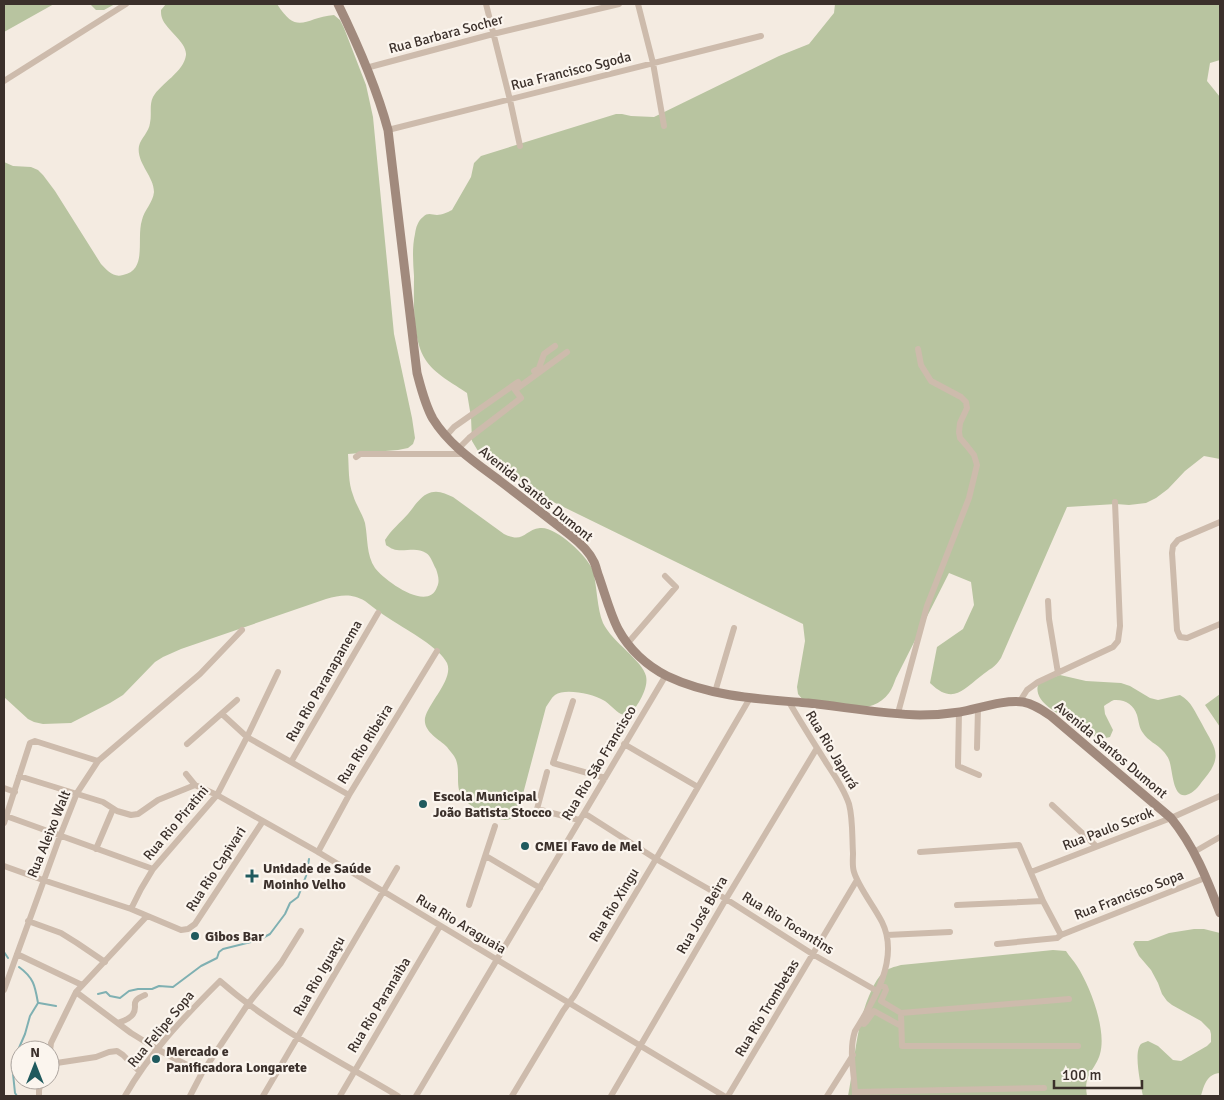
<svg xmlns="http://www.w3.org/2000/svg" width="1224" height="1100" font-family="Signika,sans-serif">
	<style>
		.green { fill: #b8c4a0 }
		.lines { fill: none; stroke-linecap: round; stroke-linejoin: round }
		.stream { stroke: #7fb0b2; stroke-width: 2 }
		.street { stroke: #cdbbac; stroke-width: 6 }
		.secondary { stroke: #a18a7d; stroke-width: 9 }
		.poi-dot { fill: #1f5a5e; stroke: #fbf5ee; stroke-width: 2 }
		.labels { text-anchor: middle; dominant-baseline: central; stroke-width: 4.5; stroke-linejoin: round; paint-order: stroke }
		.street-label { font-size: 14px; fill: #3b302b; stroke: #fbf5ee }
		.poi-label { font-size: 14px; font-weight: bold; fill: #3b302b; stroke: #fbf5ee; text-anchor: start }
	</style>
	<rect width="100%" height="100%" fill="#f4ebe1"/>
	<path class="green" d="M4,4H54L4,32Z
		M90,4H115L104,10H96Z
		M166,4H277C298,37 305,17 334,15L340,20L344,28L366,85L373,117L394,334L412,418L415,438L413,444L408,448L398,450L348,454C349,467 348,483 353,495C356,505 362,513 365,523C368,538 366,555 375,568C384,580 428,613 437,587C440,581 438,575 436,569C433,564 431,556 426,553C416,546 403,553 393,549C392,549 386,545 386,545L385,540C391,530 400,523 408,514C414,507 419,498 427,494C436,489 445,493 453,497L504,534C524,544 524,530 540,528C556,526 587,556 593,570C597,586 597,609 603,623C612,642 643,661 646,676C648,685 643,695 639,702C635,708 630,717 621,714C615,711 609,703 603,700C593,694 565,688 555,695C551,698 549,703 546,707L519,809C511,823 505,822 491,815C481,811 468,806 462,797C454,785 462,768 454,756C452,753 449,750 447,747C439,739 423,732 425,718C429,702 454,679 447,663C440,648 407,630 393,621C383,615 374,608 365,601C351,593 341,595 326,599L181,649L163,657L155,662L123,695L110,703L71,723L43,724L34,722L28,719L4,697V162L13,166L31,167L38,170L43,175L55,191L101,264C107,270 113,278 123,275C148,270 136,239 142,220C144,210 153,203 154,192C154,176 136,163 139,146C141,138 149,132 150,123C152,114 149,105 153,97C161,83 184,72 186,55C187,42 166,30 162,18C161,15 161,13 161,10Z
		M835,4H1220V60L1210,63L1207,81L1220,97V459L1204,456L1185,471L1168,489L1156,498L1146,503L1129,505L1116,504L1067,507L1001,658C995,668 989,669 981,676C961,692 952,704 930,683L937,647L963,629L974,605L971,582L949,573L896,678C894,683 892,689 889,693C870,719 829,705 803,700L798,694L797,687L805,641L803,624L537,494C532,490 526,487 521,482C505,469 500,455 478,451L472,441L471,417L467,393C454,384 433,373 425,359C412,338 414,301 414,276C413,262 412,247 415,234C416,227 418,221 423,217C428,212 432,215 437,215C442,215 448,212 452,210L471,177L474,163L481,156L616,114H622L631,116L654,117L779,56L809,44L834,13Z
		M1060,675L1086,681L1121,683L1130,686L1150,698L1158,700L1180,695C1192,702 1195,712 1202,724C1214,747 1224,755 1205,778C1200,784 1196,791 1189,794C1172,802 1173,769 1169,760C1168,757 1165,753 1163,751C1157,744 1148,741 1143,733C1139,728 1139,722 1137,715C1134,705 1125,699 1114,700C1111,701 1107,704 1104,706L1105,714L1113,730L1110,737C1095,742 1080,727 1068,719C1055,712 1031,700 1039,682Z
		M1220,694V727L1205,705Z
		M1194,929H1204L1220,933V1073C1207,1074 1204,1085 1201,1096H1143C1141,1086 1133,1052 1141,1044C1142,1043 1146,1042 1148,1041L1158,1046L1173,1060L1181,1061L1207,1046L1211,1042V1034L1210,1030L1201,1021L1172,1005L1167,1001L1162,994L1158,983L1151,970L1139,956L1133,944L1135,941H1148L1169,933Z
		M1053,950L1066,951C1069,956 1074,961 1077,966C1090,986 1107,1030 1100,1054C1095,1071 1083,1074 1087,1096H848C855,1060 856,1023 872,989C875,983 878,977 883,973C888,968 894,967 901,965Z"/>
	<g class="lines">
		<path class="stream" d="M4,952L8,958
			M98,994L106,992L110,996L120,998L129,991L138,989H152L159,986L173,987L201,966L217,958L219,952L223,949L259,940L270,934L285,914L290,903L298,897L306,876L309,859
			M39,1003L56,1006
			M17,1096L15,1093L12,1064L25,1034L30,1016L38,1003C35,986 34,978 19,967"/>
		<path class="street" d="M486,4L510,100L520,146
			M638,4L653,63L664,126
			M366,68L493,34L619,4
			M4,81L126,4
			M388,130L761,36
			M534,371L539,368L544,354L555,346
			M446,436L454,427L518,382
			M459,448L469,438L521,398L515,390L567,352
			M356,457L360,454H465
			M1220,522L1178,540L1173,546L1172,553L1177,630L1180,637L1187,638L1220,624
			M1048,601L1049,619L1058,673
			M627,644L676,587L665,576
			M715,692L734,628
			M573,701L553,763L605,778
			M1020,701L1027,690L1038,682L1113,647L1118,641L1120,626L1115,502
			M789,702C801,723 814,743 827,764C835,776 844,789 849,804C853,819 852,837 853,853C853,859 852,866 854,872C859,888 874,906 882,922C900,958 874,1001 855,1031C848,1052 855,1075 855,1096
			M959,712L958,766L979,775
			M898,713L927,606L969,498L977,465L974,455L967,446L960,438L959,432L960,423L967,408L966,402L961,397L931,381L921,365L918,349
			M222,714L247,737L349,795
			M187,744L237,700
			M624,744L698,787
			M977,748L978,708
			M291,762L378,613
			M547,772L537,809L579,820
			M186,774L195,785L217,795L318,852L724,1096
			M19,776L103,802L117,811L131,815L138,814L158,800L195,785
			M4,788L15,792
			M1052,805L1096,846
			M584,813L656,859L726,899L814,955L877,991
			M6,816L153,869
			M4,823L30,743L35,741L98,761
			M96,849L113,809
			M318,852L349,795L437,651
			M920,852L1019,845L1043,901L1061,935
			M1194,852L1220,837
			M486,856L540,888
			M4,866L43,880L131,909L181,930L188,929L195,924L263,821
			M1031,872L1171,818L1220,796
			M469,905L495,826
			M957,905L1043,901
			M131,909L141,889L153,869L217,795L247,737L278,672
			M28,921L61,933L77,943L105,962
			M887,935L950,932
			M997,944L1057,938L1061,935L1205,878
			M17,954L82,985
			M880,985L885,987L886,990L881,1001L901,1013
			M4,990L60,836L77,793L98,761L200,674L242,630
			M76,992L131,1033L157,1049L202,1073
			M1069,999L901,1013L902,1046H1078
			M118,1023C123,1021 130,1019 133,1014C139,1005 128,1002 145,995
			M861,1023L864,1024L866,1022L874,1011L901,1026
			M50,1051L51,1043L76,992L147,916
			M50,1064L96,1057L109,1052L117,1051L123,1055L140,1072
			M855,1092L1044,1088
			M39,1096V1090L42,1080
			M125,1096C149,1053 185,1016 220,981C273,1028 338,1060 398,1096
			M190,1096L202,1073L248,1004L281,963L301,931
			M263,1096L397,868
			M340,1096L440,926
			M416,1096L666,675
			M512,1096L563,1011L574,996L656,859L750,698
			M611,1096L726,899L817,748
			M728,1096L857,880
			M827,1096L853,1055"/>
		<path class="secondary" d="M338,4C357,43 377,89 388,130L417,373C421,388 425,405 433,419C449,445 476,463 500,481C524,499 547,517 570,535C579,542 589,551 594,562C596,566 597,572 599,577C605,594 610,613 618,629C629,649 647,666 667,676C711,697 760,699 808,703C845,707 882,714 920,715C933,715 947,714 960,712C977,709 1005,699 1023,702C1034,704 1042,710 1051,716L1171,818C1194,846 1207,879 1220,913"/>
	</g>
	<g class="poi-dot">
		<circle cx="423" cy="804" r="5"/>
		<circle cx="525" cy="846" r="5"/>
		<path d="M249.5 868.5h5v5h5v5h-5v5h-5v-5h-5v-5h5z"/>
		<circle cx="195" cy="936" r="5"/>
		<circle cx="156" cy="1059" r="5"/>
	</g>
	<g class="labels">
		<g class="street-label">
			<text transform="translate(446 34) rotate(-15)">Rua Barbara Socher</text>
			<text transform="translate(571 71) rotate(-14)">Rua Francisco Sgoda</text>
			<text transform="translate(536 494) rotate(39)">Avenida Santos Dumont</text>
			<text transform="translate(324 681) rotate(-60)">Rua Rio Paranapanema</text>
			<text transform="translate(365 744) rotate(-58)">Rua Rio Ribeira</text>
			<text transform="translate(832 750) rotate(59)">Rua Rio Japurá</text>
			<text transform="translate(1111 750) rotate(40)">Avenida Santos Dumont</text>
			<text transform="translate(599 763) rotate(-59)">Rua Rio São Francisco</text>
			<text transform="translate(176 823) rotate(-50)">Rua Rio Piratini</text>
			<text transform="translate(1108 829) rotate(-21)">Rua Paulo Scrok</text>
			<text transform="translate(49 834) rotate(-68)">Rua Aleixo Walt</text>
			<text transform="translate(216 869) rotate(-57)">Rua Rio Capivari</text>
			<text transform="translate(1129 895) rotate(-21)">Rua Francisco Sopa</text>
			<text transform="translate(614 905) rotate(-59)">Rua Rio Xingu</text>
			<text transform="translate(702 915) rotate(-60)">Rua José Beira</text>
			<text transform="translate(788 923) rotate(32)">Rua Rio Tocantins</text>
			<text transform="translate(461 924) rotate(31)">Rua Rio Araguaia</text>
			<text transform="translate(319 976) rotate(-60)">Rua Rio Iguaçu</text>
			<text transform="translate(379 1005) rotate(-59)">Rua Rio Paranaiba</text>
			<text transform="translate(767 1008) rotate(-59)">Rua Rio Trombetas</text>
			<text transform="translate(161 1029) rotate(-50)">Rua Felipe Sopa</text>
		</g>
		<g class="poi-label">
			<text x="433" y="796">Escola Municipal<tspan x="433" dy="16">João Batista Stocco</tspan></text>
			<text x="535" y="846">CMEI Favo de Mel</text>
			<text x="263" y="868">Unidade de Saúde<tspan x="263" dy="16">Moinho Velho</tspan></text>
			<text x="205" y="936">Gibos Bar</text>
			<text x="166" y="1051">Mercado e<tspan x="166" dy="16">Panificadora Longarete</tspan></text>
		</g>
	</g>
	<rect width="1224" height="1100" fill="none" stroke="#3b302b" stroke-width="10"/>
	<g transform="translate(35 1065)"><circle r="24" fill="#fbf5ee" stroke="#aea6a0"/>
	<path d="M0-4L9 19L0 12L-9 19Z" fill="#1f5a5e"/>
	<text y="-8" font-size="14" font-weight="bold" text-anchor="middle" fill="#3b302b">N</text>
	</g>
	<path d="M1054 1080v8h88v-8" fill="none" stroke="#3b302b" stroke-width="2.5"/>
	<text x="1062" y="1080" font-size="15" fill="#3b302b" stroke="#fbf5ee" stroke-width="4" paint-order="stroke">100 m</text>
</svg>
